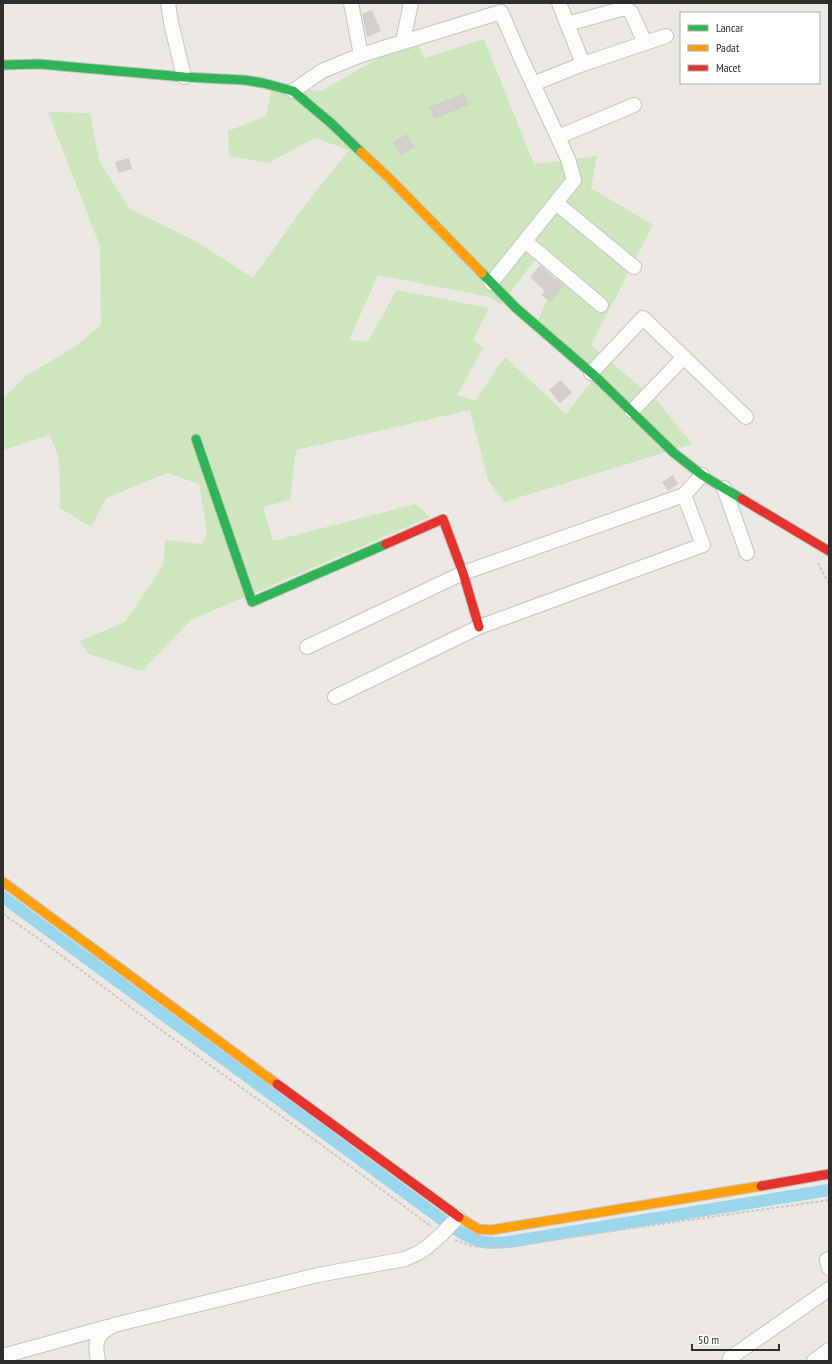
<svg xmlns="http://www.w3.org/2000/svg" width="832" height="1364" font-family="'PT Sans Narrow',sans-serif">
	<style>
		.green { fill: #cee6be; fill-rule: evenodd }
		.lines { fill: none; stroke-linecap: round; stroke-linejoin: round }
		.canal { stroke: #99d6ec; stroke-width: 12 }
		.building { fill: #d1cecb }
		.street-casing { stroke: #c5c4c5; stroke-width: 16 }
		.fast-casing { stroke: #c5c4c5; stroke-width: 11 }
		.slow-casing { stroke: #c5c4c5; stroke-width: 11 }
		.jam-casing { stroke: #c5c4c5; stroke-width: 11 }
		.path { stroke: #c9c9c8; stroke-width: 2; stroke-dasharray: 3 2; stroke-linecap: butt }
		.street { stroke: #fcfcfb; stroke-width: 14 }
		.fast { stroke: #30b455; stroke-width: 9 }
		.slow { stroke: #ff9f0a; stroke-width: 9 }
		.jam { stroke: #e5322d; stroke-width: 9 }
	</style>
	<rect width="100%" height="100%" fill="#ece8e4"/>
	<path class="green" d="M414,38L425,58L484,39L534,164L597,156L591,188L653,225L591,345L658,402L692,444L504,502L488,480L470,410L296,450L290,500L263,507L273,541L415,504L430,517L229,604L192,619L142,671L89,654L79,641L125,622L163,565L165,540L202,544L207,532L199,484L168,473L106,498L91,527L60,508L59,459L50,435L3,450V399L26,376L76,346L101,325L100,246L48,112L90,113L99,161L130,209L197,242L253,278L305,205L349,150L315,138L268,163L229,156L228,131L266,116L272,86L321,91ZM542,250L562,265L536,325L596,376L566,414L505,357L475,401L457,395L483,348L473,340L489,308L397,290L367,342L349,340L378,275L490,297L501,305Z"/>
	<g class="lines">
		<path class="canal" d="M3,897L448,1224C473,1242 484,1246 515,1241L829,1190"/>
	</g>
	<path class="building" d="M372,10L381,31L367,37L362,14Z
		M464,93L469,105L434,119L429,107Z
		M407,134L415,147L400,155L393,142Z
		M129,158L132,169L118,173L115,162Z
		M540,265L564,286L550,302L541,295L545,291L530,277Z
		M561,380L572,393L560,403L549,390Z
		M673,475L678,484L668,491L662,482Z"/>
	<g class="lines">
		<g class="street-casing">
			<path id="street" d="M168,3L171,23L184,77
				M351,3L361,55
				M559,3L583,64
				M403,41L411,3
				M645,43L666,36
				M533,84L583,64L645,43L631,12L625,8L567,24
				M293,91L322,71L361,55L501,12L520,56L568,159L574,180L491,283
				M558,137L634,105
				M556,203L634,267
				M525,241L601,305
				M591,373L643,318L746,417
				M632,411L684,357
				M724,488L747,553
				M307,647L463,573L684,495L702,475
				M335,697L479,627L703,545L684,495
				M829,1259L827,1260L829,1268
				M3,1356L107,1327
				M730,1358L829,1289
				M98,1361C94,1342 96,1334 114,1325L318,1275L405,1259L418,1253L426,1248L442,1234L458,1217
				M814,1361L829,1350"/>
		</g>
		<g class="fast-casing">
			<path id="fast" d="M3,65L39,64L184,77L244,80L263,83L293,91L332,124L361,152
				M482,273L516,308L596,377L674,453L702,475L742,499
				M196,439L252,602L386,544"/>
		</g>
		<g class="slow-casing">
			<path id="slow" d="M361,152L390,179L482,273
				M3,882L277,1084
				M459,1217L478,1229L491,1230L761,1186"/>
		</g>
		<g class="jam-casing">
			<path id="jam" d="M742,499L829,551
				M386,544L443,519L463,573L479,627
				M277,1084L459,1217
				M761,1186L829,1174"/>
		</g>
		<path class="path" d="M818,563L829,584
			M3,914L39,939L157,1027L327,1149L432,1227
			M455,1240L471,1246L501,1247L829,1200"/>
		<use href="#street" class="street"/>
		<use href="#fast" class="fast"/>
		<use href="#slow" class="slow"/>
		<use href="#jam" class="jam"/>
	</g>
	<rect width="832" height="1364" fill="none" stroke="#2e2e2e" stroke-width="8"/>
	<rect x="680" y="12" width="140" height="72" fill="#ffffff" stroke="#ababab"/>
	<rect x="688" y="25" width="20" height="6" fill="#30b455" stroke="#ababab"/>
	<text x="716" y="32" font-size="12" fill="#2e2e2e">Lancar</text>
	<rect x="688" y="45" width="20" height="6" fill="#ff9f0a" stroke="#ababab"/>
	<text x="716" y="52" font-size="12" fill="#2e2e2e">Padat</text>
	<rect x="688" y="65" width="20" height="6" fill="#e5322d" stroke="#ababab"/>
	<text x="716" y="72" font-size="12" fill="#2e2e2e">Macet</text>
	<path d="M692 1344v6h87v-6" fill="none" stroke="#2e2e2e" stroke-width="2"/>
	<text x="698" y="1344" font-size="12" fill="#2e2e2e" stroke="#ffffff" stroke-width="3" paint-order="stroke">50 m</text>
</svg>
